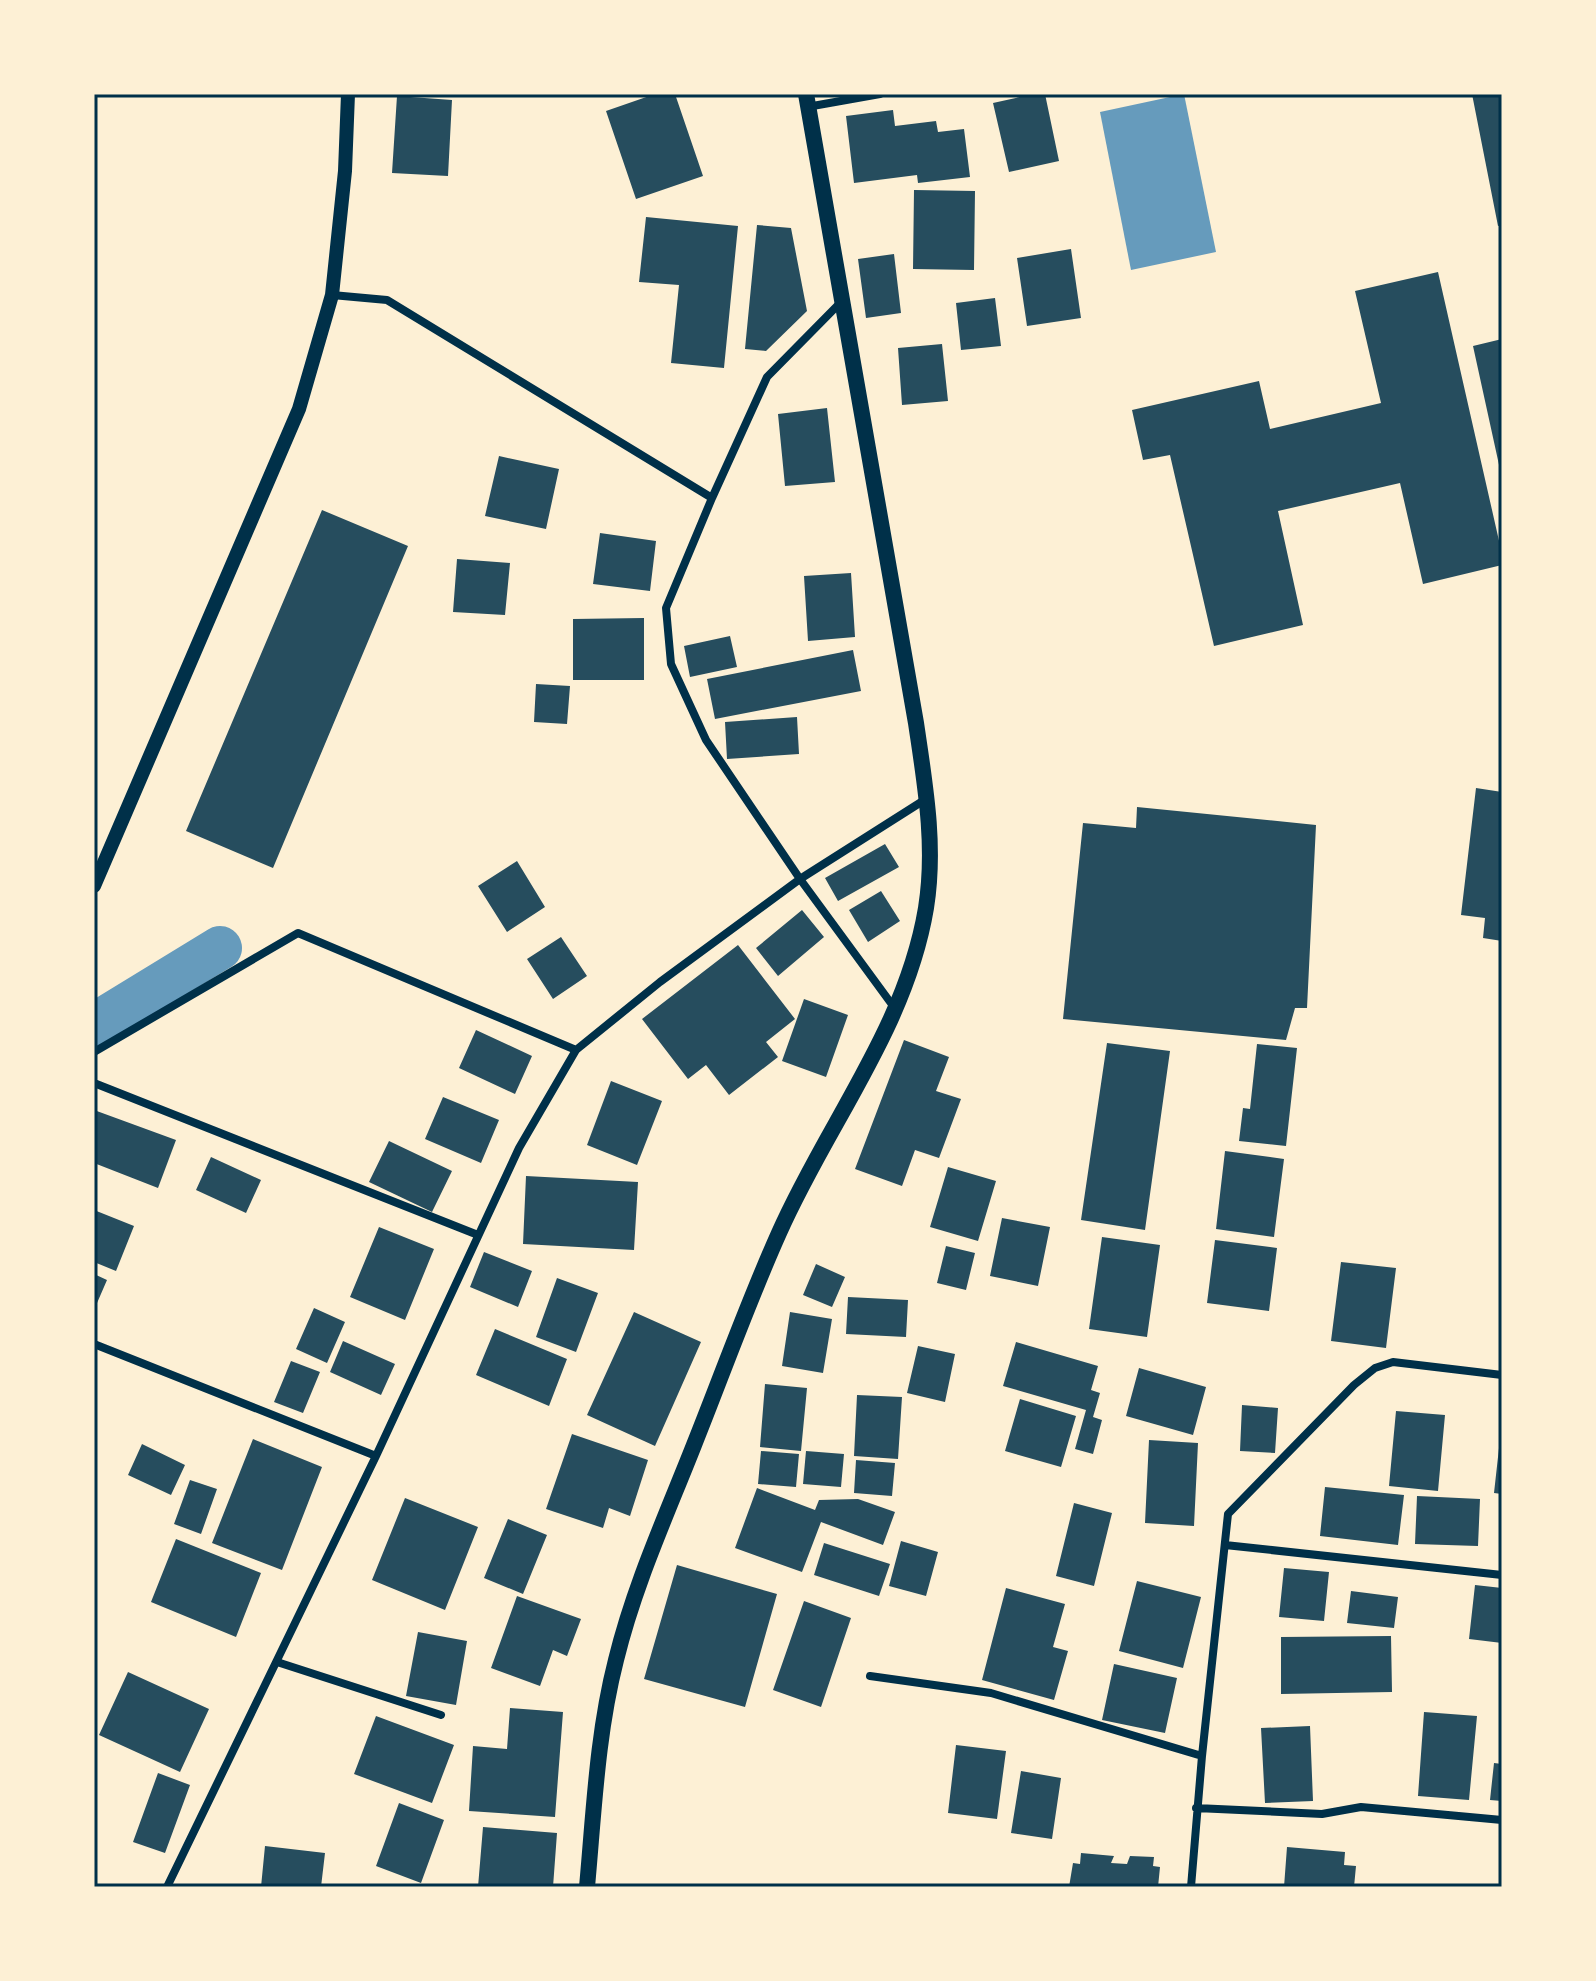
<svg xmlns="http://www.w3.org/2000/svg" width="1596" height="1981" font-family="Lato,sans-serif">
	<style>
		.water { fill: #669bbc }
		.lines { fill: none; stroke-linecap: round; stroke-linejoin: round }
		.canal { stroke: #669bbc; stroke-width: 44 }
		.building { fill: #264d5e }
		.minor { stroke: #003049; stroke-width: 8 }
		.tertiary { stroke: #003049; stroke-width: 14 }
		.secondary { stroke: #003049; stroke-width: 16 }
		.neatline { fill: none; stroke: #003049; stroke-width: 3 }
	</style>
	<rect width="100%" height="100%" fill="#fdf0d5"/>
	<path class="water" d="M1184,94L1216,252L1131,270L1100,112Z"/>
	<g class="lines">
		<path class="canal" d="M94,1025L220,948"/>
	</g>
	<path class="building" d="M655,94H675L703,176L636,199L606,111Z
		M1033,94H1045L1059,161L1009,172L993,103Z
		M1472,94H1502V225L1498,226Z
		M397,96L452,100L448,176L392,173Z
		M893,110L895,126L936,121L938,132L964,129L970,177L918,183L917,175L854,183L846,116Z
		M914,190L975,191L974,270L913,269Z
		M646,217L738,226L724,368L671,363L679,285L639,282Z
		M757,225L791,228L807,311L766,351L745,349Z
		M1071,249L1081,318L1027,326L1017,258Z
		M894,254L901,313L866,318L858,259Z
		M1438,272L1502,554V565L1423,584L1400,483L1278,511L1303,625L1214,646L1170,455L1143,460L1132,410L1259,381L1270,429L1381,403L1355,291Z
		M995,298L1001,346L961,350L956,303Z
		M1502,339V473L1501,474L1473,346Z
		M942,344L948,401L902,405L898,348Z
		M827,408L835,482L785,486L778,414Z
		M499,456L559,469L546,529L485,516Z
		M322,510L408,546L273,868L186,831Z
		M600,533L656,541L650,591L593,584Z
		M457,559L510,563L505,615L453,612Z
		M851,573L855,637L808,641L804,576Z
		M644,618V680H573V619Z
		M730,636L737,667L690,677L684,646Z
		M853,650L861,691L715,719L707,679Z
		M536,684L570,686L567,724L534,722Z
		M797,717L799,754L727,759L725,722Z
		M1476,788L1502,792V941L1483,938L1485,918L1461,915Z
		M1137,807L1316,825L1307,1008H1295L1286,1040L1063,1019L1083,823L1136,828Z
		M885,844L899,867L838,901L825,878Z
		M517,861L545,907L507,932L478,886Z
		M881,891L900,921L868,942L849,910Z
		M802,910L824,937L778,976L756,948Z
		M561,937L587,976L553,999L527,959Z
		M738,945L795,1019L766,1042L778,1057L729,1095L706,1065L688,1079L642,1019Z
		M804,999L848,1015L826,1077L782,1061Z
		M476,1030L532,1056L515,1094L459,1068Z
		M904,1040L949,1057L936,1091L961,1099L939,1158L915,1150L902,1186L855,1169Z
		M1107,1043L1170,1051L1145,1230L1081,1220Z
		M1257,1044L1297,1048L1286,1146L1239,1141L1243,1108L1250,1109Z
		M611,1081L662,1101L637,1165L587,1145Z
		M443,1097L499,1120L481,1163L425,1139Z
		M94,1110L176,1140L158,1188L94,1163Z
		M389,1141L452,1171L432,1212L369,1182Z
		M1225,1151L1284,1159L1274,1237L1216,1229Z
		M211,1157L261,1180L246,1213L196,1190Z
		M948,1167L996,1181L978,1241L930,1227Z
		M526,1176L638,1182L634,1250L523,1244Z
		M94,1210L134,1226L116,1271L94,1262Z
		M1002,1218L1050,1227L1038,1286L990,1276Z
		M379,1227L434,1249L405,1320L350,1297Z
		M1102,1237L1160,1245L1147,1337L1089,1329Z
		M1215,1240L1277,1248L1269,1311L1207,1303Z
		M946,1246L975,1253L966,1290L937,1283Z
		M484,1252L532,1271L518,1307L470,1287Z
		M1341,1262L1396,1268L1386,1348L1331,1341Z
		M816,1264L845,1277L832,1307L803,1295Z
		M94,1274L107,1280L94,1310Z
		M557,1278L598,1293L576,1352L536,1337Z
		M848,1297L908,1300L906,1337L846,1334Z
		M314,1308L345,1322L327,1363L296,1349Z
		M634,1312L701,1342L655,1446L587,1415Z
		M790,1312L832,1319L823,1373L782,1366Z
		M495,1329L567,1359L549,1406L476,1375Z
		M343,1341L395,1364L381,1395L330,1372Z
		M1016,1342L1098,1366L1091,1390L1100,1393L1093,1417L1102,1420L1093,1454L1075,1449L1086,1410L1003,1386Z
		M918,1346L955,1354L945,1402L907,1393Z
		M291,1361L320,1372L303,1413L274,1402Z
		M1139,1368L1206,1387L1193,1435L1126,1416Z
		M765,1384L807,1388L801,1451L760,1447Z
		M857,1395L902,1397L898,1459L854,1456Z
		M1020,1399L1076,1416L1061,1467L1005,1451Z
		M1242,1405L1278,1408L1275,1453L1240,1451Z
		M1396,1411L1445,1415L1438,1491L1389,1486Z
		M572,1434L648,1460L630,1516L609,1508L603,1528L546,1509Z
		M253,1439L322,1467L282,1570L212,1543Z
		M1500,1439H1502V1494L1494,1493Z
		M1149,1440L1198,1443L1194,1526L1145,1523Z
		M142,1444L185,1465L171,1495L128,1475Z
		M761,1451L799,1454L796,1487L758,1484Z
		M806,1451L844,1454L841,1487L803,1484Z
		M856,1460L895,1463L892,1496L854,1493Z
		M190,1480L217,1489L201,1534L174,1524Z
		M1325,1487L1404,1495L1398,1545L1320,1536Z
		M757,1488L815,1510L819,1500L858,1499L895,1512L883,1545L821,1522L802,1572L735,1548Z
		M1417,1496L1480,1499L1478,1546L1415,1544Z
		M405,1498L478,1527L445,1610L372,1580Z
		M1074,1503L1112,1513L1094,1586L1056,1576Z
		M508,1519L547,1535L523,1594L484,1578Z
		M176,1539L261,1573L236,1637L151,1602Z
		M901,1541L938,1552L926,1596L889,1586Z
		M824,1543L890,1564L879,1596L814,1575Z
		M677,1565L777,1594L745,1707L644,1679Z
		M1284,1568L1329,1572L1324,1621L1279,1617Z
		M1137,1581L1201,1597L1183,1668L1119,1651Z
		M1475,1585L1502,1588V1643L1469,1639Z
		M1006,1588L1065,1604L1053,1647L1068,1651L1054,1700L982,1680Z
		M1351,1591L1398,1597L1394,1628L1347,1623Z
		M517,1596L581,1619L567,1656L553,1650L540,1686L491,1668Z
		M804,1601L851,1618L821,1707L773,1690Z
		M418,1632L467,1641L456,1705L406,1696Z
		M1391,1636L1392,1692L1281,1694V1637Z
		M1114,1664L1177,1678L1165,1733L1102,1720Z
		M128,1672L209,1709L180,1772L99,1735Z
		M510,1708L563,1712L555,1817L469,1811L473,1746L507,1749Z
		M1424,1712L1477,1716L1469,1800L1418,1796Z
		M376,1716L454,1745L432,1803L354,1774Z
		M1310,1726L1313,1801L1265,1803L1261,1728Z
		M956,1745L1006,1751L997,1819L948,1813Z
		M1494,1763L1502,1764V1801L1490,1800Z
		M1021,1771L1061,1778L1052,1839L1011,1833Z
		M158,1773L190,1785L165,1853L133,1842Z
		M399,1803L444,1820L421,1883L376,1866Z
		M483,1827L557,1833L553,1887H478Z
		M265,1846L325,1853L321,1887H261Z
		M1287,1847L1345,1852L1344,1865L1356,1866L1354,1887H1284Z
		M1081,1853L1114,1856L1111,1863L1127,1864L1130,1856L1154,1857L1153,1866L1160,1867L1158,1887H1069L1073,1863L1080,1864Z"/>
	<g class="lines">
		<path class="minor" d="M807,107L880,94
			M332,295L387,300L712,498
			M841,302L767,377L712,498L666,608L671,664L706,740L800,879L896,1010
			M94,1052L298,933L576,1050
			M94,1083L478,1235
			M94,1344L376,1456
			M1225,1545L1502,1575
			M277,1662L441,1715
			M870,1676L991,1693L1202,1756
			M1196,1808L1322,1814L1361,1807L1502,1820
			M167,1887L376,1456L519,1148L576,1050L660,982L800,879L926,799
			M1191,1887L1202,1756L1228,1514L1354,1385L1375,1368L1393,1362L1502,1375"/>
		<path class="tertiary" d="M94,886L299,409L332,295L345,171L348,94"/>
		<path class="secondary" d="M587,1887C594,1811 597,1734 616,1660C634,1586 666,1516 694,1445C722,1375 748,1302 779,1233C827,1124 906,1028 926,908C936,846 925,784 916,723L806,94"/>
	</g>
	<rect width="1596" height="1981" fill="none" stroke="#fdf0d5" stroke-width="192"/>
	<rect x="96" y="96" width="1404" height="1789" class="neatline"/>
</svg>
